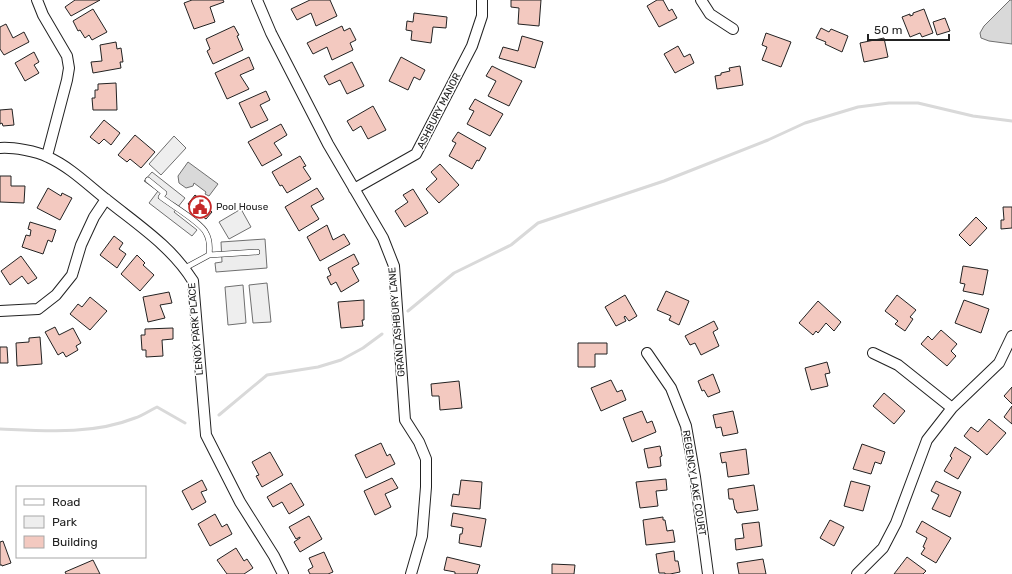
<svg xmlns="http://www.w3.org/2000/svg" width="1012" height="574" font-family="Rubik,sans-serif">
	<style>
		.green { fill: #eee; stroke: #6f6f6f }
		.parking { fill: #ededed; stroke: #6f6f6f }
		.water { fill: #d9d9d9; stroke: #6f6f6f }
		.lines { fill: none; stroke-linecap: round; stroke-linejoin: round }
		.stream { stroke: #d9d9d9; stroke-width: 3 }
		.building { fill: #f3c9c0; stroke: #222 }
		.lane-casing { stroke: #222; stroke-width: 6 }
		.street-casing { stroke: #222; stroke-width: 12 }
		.lane { stroke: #fff; stroke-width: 5 }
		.street { stroke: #fff; stroke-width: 10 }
		.labels { text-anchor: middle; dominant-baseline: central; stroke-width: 3; stroke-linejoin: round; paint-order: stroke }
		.street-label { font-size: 10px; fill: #222; stroke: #fff }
		.poi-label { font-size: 10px; fill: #222; stroke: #fff; text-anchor: start }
	</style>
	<rect width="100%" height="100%" fill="#fff"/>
	<path class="green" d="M174,136L186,148L161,175L149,164Z
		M241,209L251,227L229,239L219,222Z
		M267,283L271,322L253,323L249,285Z
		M243,285L246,323L228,325L225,287Z"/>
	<path class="parking" d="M152,172L185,198L174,212L197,230L192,236L149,203L158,191L144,181Z
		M265,239L267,268L216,272L215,263L222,262L221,242Z"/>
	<path class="water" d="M1010,0H1012V44L989,41L981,38L980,33L984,26Z
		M188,162L218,184L209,196L205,194L206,192L194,183L193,186L186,188L179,183L178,176Z"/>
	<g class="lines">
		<path class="stream" d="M408,311L454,273L511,245L538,223L664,181L768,140L805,123L858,107L889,103H918L973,116L1012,121
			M219,415L267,375L318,367L341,360L363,348L382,334
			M0,429C45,431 92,435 135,418C142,416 149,411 157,407L185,423"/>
	</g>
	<path class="building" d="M75,0H100L71,16L65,7Z
		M192,0H223L224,2L210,7L215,22L194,29L184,3Z
		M310,0H330L337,16L316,26L311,13L297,20L291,9Z
		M511,0H541L539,26L518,24L519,8L511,7Z
		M657,0H663L669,11L672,9L677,18L659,27L647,6Z
		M93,9L107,32L92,40L89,35L85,38L80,30L78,31L73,21Z
		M924,9L933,33L922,37L920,33L910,37L902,17L910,14V16L913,15V13Z
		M414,13L447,17L446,28L433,27L431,43L411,40L412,31L406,30L407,21L413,22Z
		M945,18L950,31L937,35L933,22Z
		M6,24L13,38L24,32L29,42L4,55L0,49V27Z
		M234,26L239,35L237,36L243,50L213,64L207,51L210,49L206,39Z
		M342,26L344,31L350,28L356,40L350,43L353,50L332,60L327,47L313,54L307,43Z
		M821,28L829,32L831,29L848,36L842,52L825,44L826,42L816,38Z
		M766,33L791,42L781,67L762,60L767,47L762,45Z
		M522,36L543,42L535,68L499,58L503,47L518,51Z
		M884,38L888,57L864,62L860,43Z
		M116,42L117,49L121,48L123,62H120L121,68L93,73L91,62L102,61L100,45Z
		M678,46L684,57L690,54L694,63L675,73L664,54Z
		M34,52L39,62L34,65L39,73L25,81L15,63Z
		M249,57L254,69L240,75L249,89L227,99L215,73Z
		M401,57L425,70L420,80L414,77L408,90L389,81Z
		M352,62L364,86L347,94L340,80L329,85L324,76Z
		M492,66L522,81L509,106L488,96L496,81L486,76Z
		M740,66L743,85L717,89L715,76L721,75V73L730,71L729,68Z
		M116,83L117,110H93L92,98H95V90H98V84Z
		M266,91L270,100L260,105L268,120L251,128L239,103Z
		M475,99L503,114L490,136L467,124L474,111L469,109Z
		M373,106L386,130L368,139L361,126L353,131L347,121Z
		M12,109L14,125L3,126L2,123L0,124V110Z
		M104,120L120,133L111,145L104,139L99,144L90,137Z
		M281,124L287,135L274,143L282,155L262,166L248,142Z
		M458,132L486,148L479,161L477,160L472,169L449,156L456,143L452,141Z
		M135,135L155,152L141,168L130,159L127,162L118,155Z
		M300,156L306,166L303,167L311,179L287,193L282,185L280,186L272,172Z
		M440,164L459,185L439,203L426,189L437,179L431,172Z
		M0,176H11V186H25L24,203L0,202Z
		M48,188L61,196L62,193L72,198L60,220L37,208Z
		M317,188L324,199L311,206L319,219L299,231L285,207Z
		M413,189L428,213L405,227L395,211L408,202L403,195Z
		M195,195L208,206L207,208L212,212L206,219L192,209L193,208L188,204Z
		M1003,207H1012V228L1001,229V220H1004Z
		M976,217L987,228L970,246L959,235Z
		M30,222L56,230L52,242L48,240L43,254L22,247L26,235L30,236L31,230L28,229Z
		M327,225L333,240L344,234L350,244L320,261L307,237Z
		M114,236L123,243L119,249L126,254L117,268L100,255Z
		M354,254L359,264L352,268L359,281L341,292L336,282L331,285L327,277L331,275L328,268Z
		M137,255L145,263L143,265L154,275L140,291L121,274Z
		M21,256L37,278L28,284L22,276L10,285L1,271Z
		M963,266L988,270L983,295L963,291L965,284L960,283Z
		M666,291L689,301L679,325L669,320L671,316L657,310Z
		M169,292L172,303L160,305L165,318L148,322L143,297Z
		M625,295L637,316L629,321L625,316L624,317L626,321L616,326L605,307Z
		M897,295L916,310L910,317L913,319L905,331L895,324L898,321L885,311Z
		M90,297L107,311L90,330L70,314L78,304L82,307Z
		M364,300V320H362L363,326L341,328L338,302Z
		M964,300L989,309L981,333L955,323Z
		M818,301L841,322L834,331L826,323L818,333L816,331L813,335L799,323Z
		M714,321L718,329L713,332L719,346L701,355L695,343L690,345L685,336Z
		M55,327L59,335L73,328L81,343L76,346L78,350L66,357L63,352L58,355L45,332Z
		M173,328V339L162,340L163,356L146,357V350H142L141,335H145V329Z
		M941,330L957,344L951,351L956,356L947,366L921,344L928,336L932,340Z
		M40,337L42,364L17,366L16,343L29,342V338Z
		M578,343H607V354H595V367H578Z
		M0,347H7L8,363H0Z
		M827,362L830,373L825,374L828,386L811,390L805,368Z
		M713,374L720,392L708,397L704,390L702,391L698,381Z
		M611,380L617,392L622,390L626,400L601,411L591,388Z
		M459,381L462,408L440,410L439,396H432L431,384Z
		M1012,387V404L1004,396Z
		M884,393L905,411L894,424L873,406Z
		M1012,406V424L1004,417Z
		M642,411L647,423L652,421L656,432L632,442L623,418Z
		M733,411L738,433L723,436L721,427L716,428L713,415Z
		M989,419L1006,433L987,455L964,436L971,427L978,432Z
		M381,443L387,456L390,454L395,464L366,478L355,455Z
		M862,444L885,452L881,464L875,462L871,474L853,469Z
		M660,446L662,456L660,457L661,466L648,468L644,449Z
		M955,447L971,457L958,479L944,471L952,458L950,456Z
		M746,449L749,474L728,477L726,462L722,463L720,453Z
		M270,452L283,475L262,487L256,476L259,475L252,462Z
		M392,478L398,488L385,494L391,507L375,515L364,491Z
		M666,479L667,490L656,491L658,506L640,508L636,482Z
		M202,480L207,490L201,492L206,502L192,510L182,491Z
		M461,480L482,482L480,509L451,506L453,494L459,495Z
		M851,481L870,486L863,511L844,506Z
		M936,481L961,492L950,517L932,509L939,495L931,491Z
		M291,483L304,505L289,514L282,502L273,507L267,497Z
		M754,485L758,510L737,513L736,510H735L733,499H729L728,489Z
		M453,513L486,519L481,547L459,543L460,534H462L463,528L451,526Z
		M215,514L222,527L227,524L232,534L210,546L198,524Z
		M309,516L322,539L300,552L294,542L300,538V537L296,539L289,527Z
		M663,517V520H665L667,531L673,530L675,542L646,545L643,520Z
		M830,520L844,527L834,546L820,538Z
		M922,521L951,538L936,563L921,554L925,548L923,547L927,538L916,532Z
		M759,522L762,546L736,550L735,539L744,538L742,524Z
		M3,541L11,563L2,566V565H0V542Z
		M236,548L244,561L247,559L253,568L244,574H227L217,560Z
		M674,551L675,561H678L680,572L670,574H665V573H659L656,554Z
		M324,552L333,572L328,574H310L308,570L313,567L309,558Z
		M447,557L480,565L477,574H455V572L444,570Z
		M907,557L926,571L923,574H894Z
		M763,559L766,574H739L737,563Z
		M93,560L100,574H66L65,572Z
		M552,564L575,565L574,574H552Z"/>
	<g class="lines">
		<g class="lane-casing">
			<path id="lane" d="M148,180L164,193L161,197C171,205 202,223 206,233C210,240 210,247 209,255
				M185,268L209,255L257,252"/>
		</g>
		<g class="street-casing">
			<path id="street" d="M37,0L43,15L67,56L69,68L67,80L47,156
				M257,0L271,33L328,144L383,238L394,266L405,420L419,442L426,459V487L422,536L411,574
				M701,0L710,14L733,29
				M0,148C12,147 37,151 48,157C70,167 88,185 107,200C138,225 172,247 193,281L206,435L240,502L274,556L283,574
				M354,189L416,154L472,46L482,16V0
				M0,311L38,309L56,295L72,275L81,245L94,217L106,199
				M647,353L671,388L686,426L695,477L708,574
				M873,353L898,365L952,408
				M857,574L883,548L896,523L927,440L952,408L999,363L1012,336"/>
		</g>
		<use href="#lane" class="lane"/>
		<use href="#street" class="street"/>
	</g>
	<defs>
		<g id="civic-ring" transform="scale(1.15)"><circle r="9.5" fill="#fff" stroke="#c62828" stroke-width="1.5"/><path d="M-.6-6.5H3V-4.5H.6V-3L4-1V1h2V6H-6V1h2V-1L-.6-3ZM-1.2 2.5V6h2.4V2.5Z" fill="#c62828"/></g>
	</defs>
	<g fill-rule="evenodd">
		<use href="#civic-ring" x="200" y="207"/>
	</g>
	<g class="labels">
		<g class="street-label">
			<text transform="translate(439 111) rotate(-63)">ASHBURY MANOR</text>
			<text transform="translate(397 322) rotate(-95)">GRAND ASHBURY LANE</text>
			<text transform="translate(196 329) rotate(-95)">LENOX PARK PLACE</text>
			<text transform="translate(694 483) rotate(81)">REGENCY LAKE COURT</text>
		</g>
		<g class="poi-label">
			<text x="216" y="207">Pool House</text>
		</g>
	</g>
	<rect x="16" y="486" width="130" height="72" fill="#ffffff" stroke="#a7a7a7"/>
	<rect x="24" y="499" width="20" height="6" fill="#ffffff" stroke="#a7a7a7"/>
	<text x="52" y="506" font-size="12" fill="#222222">Road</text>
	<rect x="24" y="516" width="20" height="12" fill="#eeeeee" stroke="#a7a7a7"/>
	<text x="52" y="526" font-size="12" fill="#222222">Park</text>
	<rect x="24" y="536" width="20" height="12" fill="#f3c9c0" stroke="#a7a7a7"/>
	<text x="52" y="546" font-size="12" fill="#222222">Building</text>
	<path d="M868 34v6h81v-6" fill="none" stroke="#222222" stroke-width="2"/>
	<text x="874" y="34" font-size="12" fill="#222222" stroke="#ffffff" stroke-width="3" paint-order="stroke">50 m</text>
</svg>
